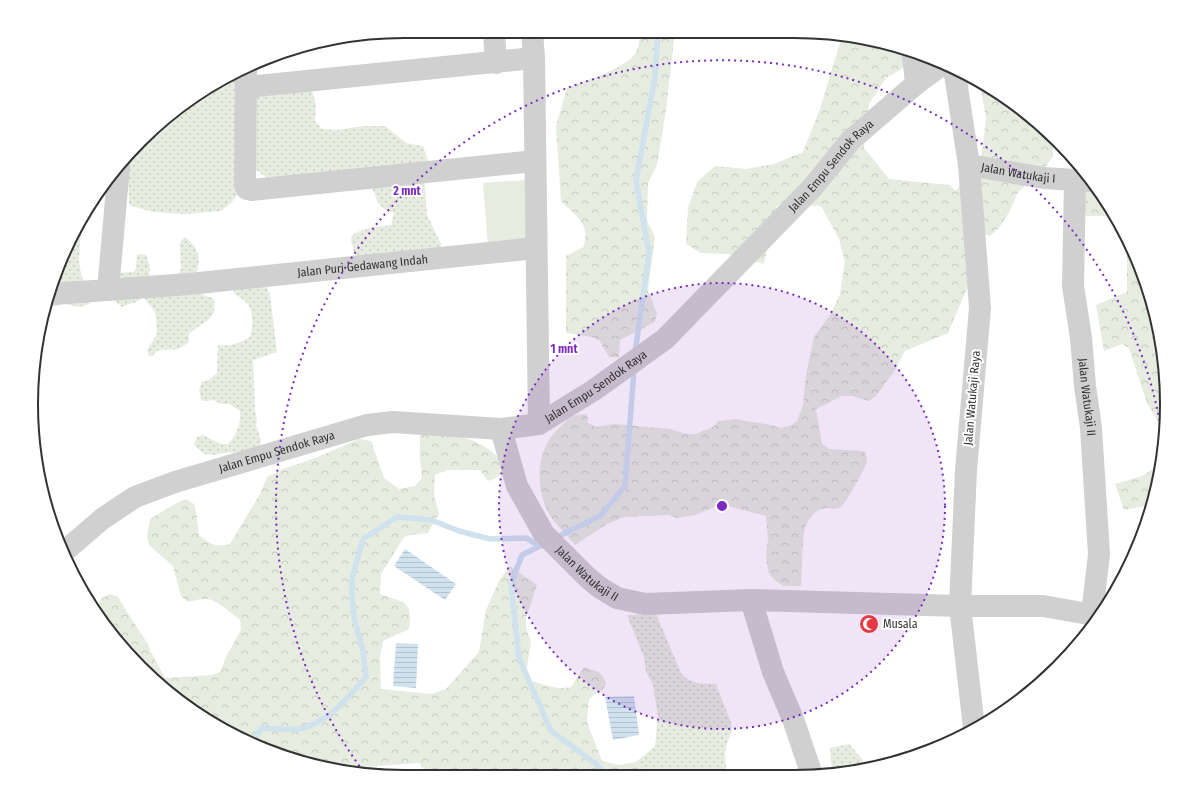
<svg xmlns="http://www.w3.org/2000/svg" width="1198" height="808" font-family="'Fira Sans Condensed',sans-serif">
	<style>
		.grass { fill: url(#grass-dots) }
		.forest { fill: url(#forest-crowns) }
		.green { fill: #e6ecdf }
		.water { fill: url(#water-rules) }
		.lines { fill: none; stroke-linecap: round; stroke-linejoin: round }
		.stream { stroke: #cfe2ee; stroke-width: 5.5 }
		.minor { stroke: #d0d0d0; stroke-width: 22 }
		.ring { fill: none; stroke: #7b2cbf; stroke-width: 2; stroke-dasharray: 2 4 }
		.labels { text-anchor: middle; dominant-baseline: central; stroke-width: 4; stroke-linejoin: round; paint-order: stroke }
		.street-label { font-size: 12px; fill: #333; stroke: #fff }
		.poi-label { font-size: 12px; fill: #333; stroke: #fff; text-anchor: start }
		.rim { fill: none; stroke: #333; stroke-width: 2 }
		.centre { fill: #7b2cbf; stroke: #fff; stroke-width: 2 }
		.ring-label { font-size: 12px; text-anchor: middle; font-weight: bold; fill: #7b2cbf; stroke: #fff; stroke-width: 4; stroke-linejoin: round; paint-order: stroke }
	</style>
	<defs>
		<pattern id="grass-dots" width="8" height="8" patternUnits="userSpaceOnUse"><rect width="8" height="8" fill="#e6ecdf"/><path d="M2 2h.1M6 6h.1" fill="none" stroke="#c6cbc0" stroke-width="1.8" stroke-linecap="round"/></pattern>
		<pattern id="forest-crowns" width="20" height="18" patternUnits="userSpaceOnUse"><rect width="20" height="18" fill="#e6ecdf"/><path d="M2 6a3 3 0 1 1 6 0M12 15a3 3 0 1 1 6 0" fill="none" stroke="#c6cbc0"/></pattern>
		<pattern id="water-rules" width="6" height="5" patternUnits="userSpaceOnUse"><rect width="6" height="5" fill="#cfe2ee"/><path d="M0 2.5h6" fill="none" stroke="#b2c2cd"/></pattern>
	</defs>
	<rect width="100%" height="100%" fill="#fff"/>
	<path class="grass" d="M237,74L312,91L316,105L315,121L322,129L337,130L364,126H385L406,143L423,146L429,164L270,181L257,170L232,202L221,211L185,214L153,212L129,205L128,158L197,94Z
		M424,176L427,215L441,244V252L356,258C355,253 351,243 351,239C352,228 383,227 391,225L394,213C378,208 378,202 372,187Z
		M81,224L79,261L81,274L83,279L86,283L92,298L89,304L80,307L64,304L48,308L57,269L63,267L62,256Z
		M185,237C206,253 198,267 192,288L203,295L213,298C220,320 202,322 189,334V342C185,345 181,348 177,349C169,351 158,346 153,356H149L147,350L157,334L156,315L153,309L143,297L138,301L122,307L110,297L117,273L134,272L136,268L137,254L146,255L150,267L149,280L178,275L181,269L180,242Z
		M233,283L266,285L270,295L277,352L253,360L255,410L257,420L256,425L261,441L259,451L223,453L214,455L204,454L194,445L197,437L203,435L221,444H228C237,436 241,423 240,411L229,404H221L214,400L205,401L201,400L199,390L202,382L209,380L217,373L218,345C228,347 242,343 250,337C253,328 254,311 247,303C244,299 238,297 234,293Z
		M656,614L681,673C691,685 701,683 716,684L731,723L732,731L726,746L725,755L727,777H654L651,771L636,762L655,746L658,716L653,685L646,672L644,657L627,615Z
		M849,744L862,759L864,770L832,773L830,748Z"/>
	<path class="forest" d="M641,31H675L666,110L657,165L648,183L647,221L655,237L648,290L657,314L655,322L620,340L619,357H609L604,349L600,341L592,337L566,333V256L583,247C592,225 575,215 561,201L556,126L567,88C582,82 630,67 636,52C639,46 640,38 641,31Z
		M842,36L867,38L922,57L886,78L869,104L864,148L889,179L949,185L956,191L982,153L986,118L980,84L1053,137V156L1045,168L1018,192L1010,211L999,228L990,236L965,227L968,286L948,333L905,351L895,370L876,396L869,401L852,396H842L816,409L822,444L829,449L864,451C865,453 867,457 867,460C868,464 845,505 841,507C836,510 831,508 826,508C817,508 810,517 806,525C802,531 802,576 801,586H784L776,581L769,574L766,557L768,539L766,516L728,506L719,505L695,515L677,518L669,515L624,517L607,524L575,545C567,535 554,523 548,512C535,485 536,450 558,429C568,419 572,414 587,414L588,423L596,427L614,424L670,429L687,434H696L713,427L718,421L737,419L745,421L772,425L780,428L790,426L797,421L803,405L806,375L814,337L830,315L840,294L845,262L839,239L821,206H777L764,264L727,254L701,253L686,244L688,208L697,182L715,166L746,169L774,164L803,152L820,109Z
		M1087,187L1098,189L1104,197L1115,218L1104,216H1086L1082,200Z
		M1121,227L1139,261L1160,331L1167,404L1164,432L1147,403L1129,348L1122,344L1104,351L1096,305L1127,292V256Z
		M420,431C452,435 474,434 499,458C502,473 503,476 488,481L480,470H447L435,475L434,495L439,514L428,533L410,535L404,537L381,574L380,594L403,602C412,609 410,619 409,629L383,641L380,657L381,689L431,694L446,689L479,652L486,610L500,579L510,566L537,585L526,618V627L531,642L525,679C540,683 556,691 571,687L584,667L599,672L605,680L606,684L604,688L589,699L587,720L589,728L602,761L619,765L636,762L651,771L654,777H429L419,763L363,767L346,771L331,770L239,738L140,668L95,609L102,598L110,594L118,597L127,612L148,644L151,652L165,678L212,675L220,672L227,655L241,630L240,620C232,614 214,597 204,599C199,599 193,601 188,602L181,596L173,566L149,545L147,537L150,519L177,503L186,499L194,504L196,511L199,535C209,544 217,548 230,544L260,494L267,477L283,469L318,457L359,439L371,441L384,478L399,489L415,486L422,478L420,458Z
		M1161,464L1160,477L1151,505L1124,510L1115,484L1142,476Z"/>
	<path class="green" d="M526,180L530,243L488,246L483,183Z"/>
	<path class="water" d="M405,549L456,584L445,600L394,566Z
		M396,643L418,644L416,688L393,686Z
		M634,696L639,735L613,740L605,697Z"/>
	<g class="lines">
		<path class="stream" d="M635,353L649,253L636,181L655,77L658,31
			M555,538L600,516L625,486L634,370
			M546,543L522,555L511,584L519,658L551,731L596,764L609,777
			M251,743L262,728C273,728 289,731 299,729C329,723 347,698 366,677L363,651L354,617L352,598V579L363,539L397,517L431,520L459,531L490,539L526,538L540,546"/>
		<g class="minor">
			<path d="M494,31L496,63"/>
			<path d="M532,31L534,58L539,424"/>
			<path d="M913,54L916,84"/>
			<path d="M954,68L969,165L980,308L966,470L960,606L974,728"/>
			<path d="M246,69L245,185L247,189L252,190L535,161"/>
			<path d="M246,87L534,58"/>
			<path id="s1" d="M969,165L1044,178L1091,181"/>
			<path id="s2" d="M1075,180L1073,286L1081,338L1085,386L1091,428L1099,554L1092,614"/>
			<path d="M108,290L119,166"/>
			<path id="s3" d="M52,294L189,284L536,248"/>
			<path id="s4" d="M501,429L517,486L544,534L587,577L599,587L617,598L645,604L751,600L960,606H1043L1100,616"/>
			<path id="s5" d="M66,550L102,519L135,497L175,482L367,425L393,422L501,429L539,424L594,390L665,339L812,188L851,140L916,84L943,64"/>
			<path d="M751,600L773,672L793,719L812,775"/>
		</g>
	</g>
	<circle cx="722" cy="506" r="223" fill="#7b2cbf" fill-opacity=".12"/>
	<g class="ring">
		<circle cx="722" cy="506" r="223"/>
		<path d="M363 771A446 446 0 1 1 1163 440"/>
	</g>
	<defs>
		<g id="mosque-disc" transform="scale(1)"><circle r="9.5" fill="#e63946" stroke="#fff"/><path d="M3.5-4.9A6 6 0 1 0 3.5 4.9A5 5 0 1 1 3.5-4.9Z" fill="#fff"/></g>
	</defs>
	<g fill-rule="evenodd">
		<use href="#mosque-disc" x="869" y="624"/>
	</g>
	<g class="labels">
		<g class="street-label">
			<text stroke="none"><textPath href="#s5" startOffset="895">Jalan Empu Sendok Raya</textPath></text>
			<text stroke="none"><textPath href="#s1" startOffset="50">Jalan Watukaji I</textPath></text>
			<text stroke="none"><textPath href="#s3" startOffset="312">Jalan Puri Gedawang Indah</textPath></text>
			<text stroke="none"><textPath href="#s5" startOffset="571">Jalan Empu Sendok Raya</textPath></text>
			<text stroke="none"><textPath href="#s2" startOffset="218">Jalan Watukaji II</textPath></text>
			<text transform="translate(972 398) rotate(-85)">Jalan Watukaji Raya</text>
			<text stroke="none"><textPath href="#s5" startOffset="236">Jalan Empu Sendok Raya</textPath></text>
			<text stroke="none"><textPath href="#s4" startOffset="173">Jalan Watukaji II</textPath></text>
		</g>
		<g class="poi-label">
			<text x="883" y="624">Musala</text>
		</g>
	</g>
	<path d="M0 0H1198V808H0ZM404 38H794A366 366 0 0 1 1160 404V404A366 366 0 0 1 794 770H404A366 366 0 0 1 38 404V404A366 366 0 0 1 404 38Z" fill="#fff" fill-rule="evenodd"/>
	<path class="rim" d="M404 38H794A366 366 0 0 1 1160 404V404A366 366 0 0 1 794 770H404A366 366 0 0 1 38 404V404A366 366 0 0 1 404 38Z"/>
	<circle cx="722" cy="506" r="6" class="centre"/>
	<g class="ring-label">
		<text x="407" y="195">2 mnt</text>
		<text x="564" y="353">1 mnt</text>
	</g>
</svg>
